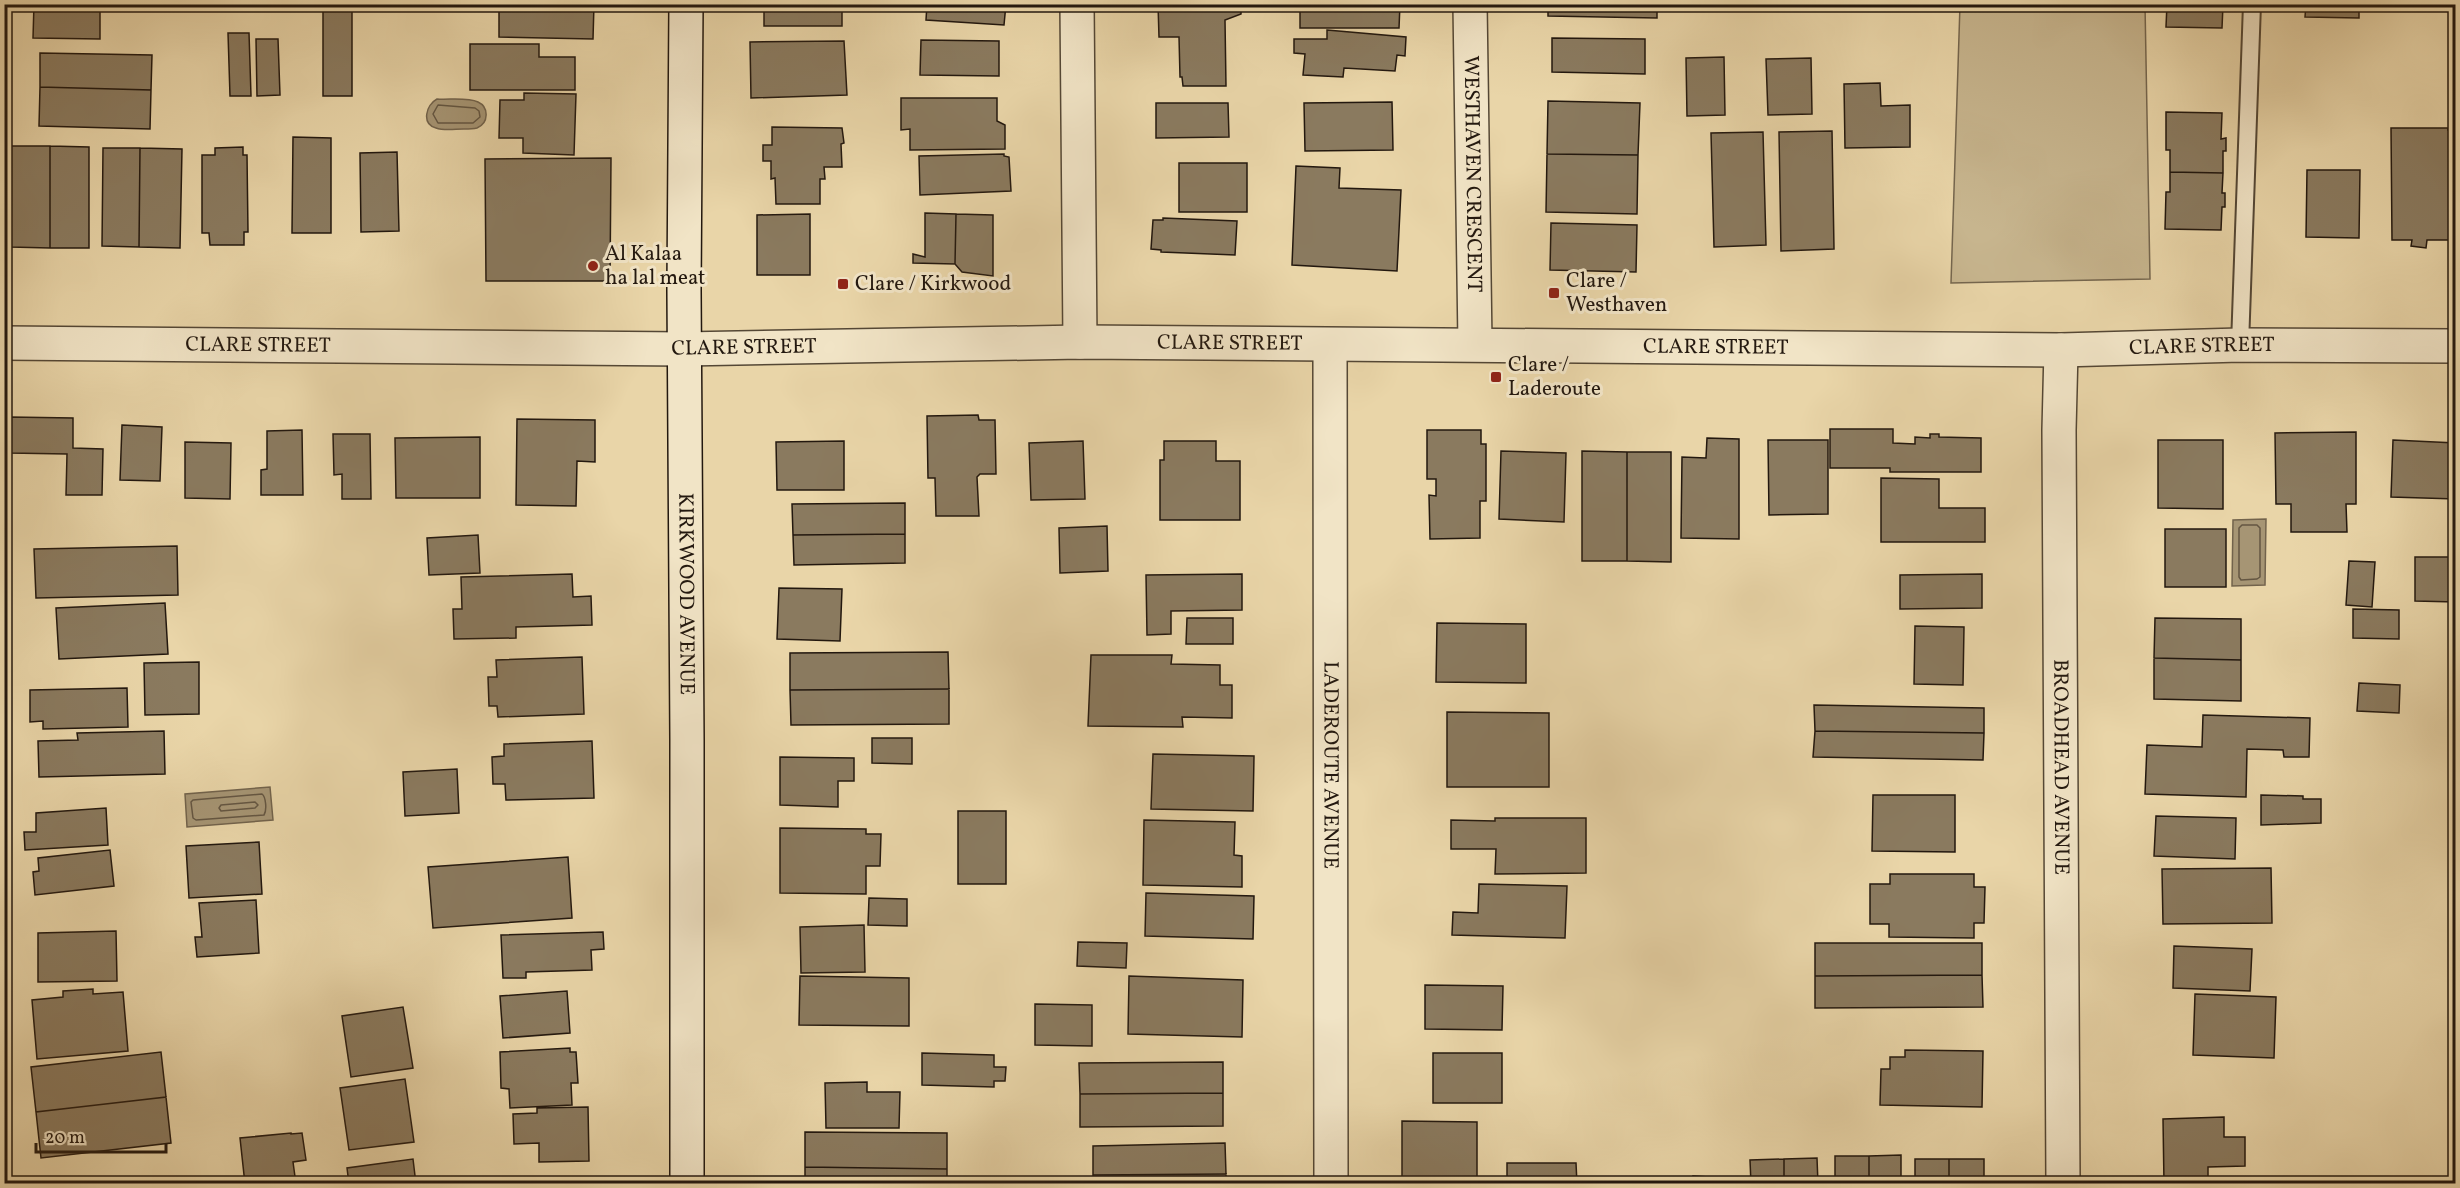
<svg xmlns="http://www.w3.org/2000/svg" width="2460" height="1188" font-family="Vollkorn,serif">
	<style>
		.green { fill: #c7b58e; stroke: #75664e; stroke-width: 1.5 }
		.water { fill: #a69574; stroke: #72634c; stroke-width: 1.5 }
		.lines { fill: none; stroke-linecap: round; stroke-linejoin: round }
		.shore { stroke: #645642; stroke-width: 1.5 }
		.building { fill: #8a7a5f; stroke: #23180f; stroke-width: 1.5 }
		.service-casing { stroke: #544735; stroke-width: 20 }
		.minor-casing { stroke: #544735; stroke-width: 36 }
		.tertiary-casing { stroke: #544735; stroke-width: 36 }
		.secondary-casing { stroke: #23180f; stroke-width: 36 }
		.service { stroke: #f1e4c6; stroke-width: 16 }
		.minor { stroke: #f1e4c6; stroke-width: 33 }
		.tertiary { stroke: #f1e4c6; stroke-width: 33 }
		.secondary { stroke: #f1e4c6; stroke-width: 33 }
		.poi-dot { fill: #8f2418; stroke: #f1e4c6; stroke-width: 2 }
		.labels { text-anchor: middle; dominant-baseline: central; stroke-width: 6; stroke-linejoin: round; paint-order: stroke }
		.street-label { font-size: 21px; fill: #23180f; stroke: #f1e4c6 }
		.poi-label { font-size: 21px; fill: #23180f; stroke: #f1e4c6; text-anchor: start }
	</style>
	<rect width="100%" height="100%" fill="#e9d5a8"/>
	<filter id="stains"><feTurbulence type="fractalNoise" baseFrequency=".00333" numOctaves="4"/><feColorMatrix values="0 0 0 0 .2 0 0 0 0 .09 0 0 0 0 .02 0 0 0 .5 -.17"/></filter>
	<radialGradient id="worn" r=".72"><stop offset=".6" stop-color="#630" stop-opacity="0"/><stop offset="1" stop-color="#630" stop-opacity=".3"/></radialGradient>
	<path class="green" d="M1960,5H2145L2150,279L1951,283Z"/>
	<path class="water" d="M437,99C449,100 467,97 478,102C489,107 489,123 477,128C473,129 468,129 464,129C455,129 444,131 436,128C421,124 426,105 437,99Z
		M2266,519L2265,585L2232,586L2233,520Z
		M270,787L273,820L187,827L185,794Z"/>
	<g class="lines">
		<path class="shore" d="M438,105L475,108L479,111L480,117L473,123H438L433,114Z
			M2242,525H2257L2260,528V577L2257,579L2241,580L2239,577V528Z
			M262,794C266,797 267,810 264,815L196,820L193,818L191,802L193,800Z
			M255,802L258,805L255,808L221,811L219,808L221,805Z"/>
	</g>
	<path class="building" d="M34,4H100V39L33,38Z
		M323,4H352V96H323Z
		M499,4H594L593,39L499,37Z
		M756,4H842V26H764V8H756Z
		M927,4H1006L1004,25L926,20Z
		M1158,4H1241V14L1225,20L1226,86H1183L1182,77H1180L1179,37H1159Z
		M1300,4H1400L1399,28H1300Z
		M1548,4H1657V18L1548,16Z
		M2167,4H2226L2223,5L2222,28L2166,27Z
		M2306,4H2359V18L2305,17Z
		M1327,30L1406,37L1405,56L1397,55L1395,71L1344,68L1343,77L1303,75L1305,54L1294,53V39H1327Z
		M228,33H249L251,96H230Z
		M1552,38L1645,39V74L1552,72Z
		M256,39H278L280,95L257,96Z
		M921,40L999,41V76L920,75Z
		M844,41L847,95L751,98L750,42Z
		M470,44H539V57H575V90H470Z
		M40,53L152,55L151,90L40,87Z
		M1724,57L1725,115L1687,116L1686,58Z
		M1811,58L1812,114L1768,115L1766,59Z
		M1880,83L1881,106L1910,105V147L1845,148L1844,84Z
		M40,87L151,90L150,129L39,126Z
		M524,93L576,94L574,155L523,153V138H499L500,100H524Z
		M901,98H997V121L1005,125V149L910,150V129L901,130Z
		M1548,101L1640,103L1638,155L1547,154Z
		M1392,102L1393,150L1305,151L1304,103Z
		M1156,103H1228L1229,137L1156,138Z
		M2166,112L2222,113L2221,139L2226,138V151H2223V173L2170,172V150H2166Z
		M772,127L842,128L844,143L841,144L842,167H824L825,179H820V204H776L775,178L771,179V161H763V145H772Z
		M2391,128H2448V130H2456V234H2450V240H2427L2426,248L2411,246L2412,240H2392Z
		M1832,131L1834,249L1781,251L1779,132Z
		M1763,132L1766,245L1714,247L1711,133Z
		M293,137L331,138V233H292Z
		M11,146H50V248L10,247Z
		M50,146L89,147V248H50Z
		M243,147V155H247L248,232H244V245H210L209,233H202V155H215V148Z
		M103,148H140L139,247L102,246Z
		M140,148L182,149L180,248L139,247Z
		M397,152L399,231L361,232L360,153Z
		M1004,154V156L1009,157L1011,191L920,195L919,156Z
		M1547,154L1638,155L1637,214L1546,212Z
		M611,158L610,281H486L485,159Z
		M1179,163H1247V212H1179Z
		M1296,166L1340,168L1339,188L1401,190L1397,271L1292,265Z
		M2307,170H2360L2359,238L2306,237Z
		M2170,172L2223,173L2222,193H2225V207H2222L2221,230L2165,229L2166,192H2170Z
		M925,213L956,214L955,264L913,263V254L925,257Z
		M810,214V275H757V215Z
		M956,214L993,215V276L962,272L955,264Z
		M1163,218L1237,221L1235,255L1161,252V250L1151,249L1153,220H1163Z
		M1551,223L1637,225L1636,272L1550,270Z
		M978,415L979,420H995L996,474H980L977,477L979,516H936L935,478H928L927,416Z
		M10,417L73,418V448L103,449L102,495H66L67,454L9,453Z
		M517,419L595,420V462L577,461L576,506L516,505Z
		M122,425L162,427L160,481L120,480Z
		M1830,429H1893V443L1915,444V437L1930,438V434H1939V437L1981,438V472H1890V468H1830Z
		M302,430L303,495H261V470L267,469V431Z
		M1427,430H1481V444H1486V501H1480V538L1430,539L1429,495L1436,496V479H1427Z
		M2356,432V504H2346L2347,532H2291V504H2276L2275,433Z
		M333,434H370L371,499H342V474L334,475Z
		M480,437V498H396L395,438Z
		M1707,438L1739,439V539L1681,538L1682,457L1706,458Z
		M1768,440H1828V514L1769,515Z
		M2158,440H2223V509L2158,508Z
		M2393,440L2456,443V499L2391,497Z
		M844,441V490H777L776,442Z
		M1083,441L1085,499L1031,500L1029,443Z
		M1164,441H1216V461H1240V520H1160V460H1164Z
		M185,442L231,443L230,499L185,498Z
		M1501,451L1566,453L1564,522L1499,519Z
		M1582,451L1627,452V561H1582Z
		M1627,452H1671V562L1627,561Z
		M1881,478L1939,479V508H1985V542H1881Z
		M905,503V534L793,535L792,504Z
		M1107,526L1108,571L1060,573L1059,528Z
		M2165,529H2226V587H2165Z
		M905,534V563L794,565L793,535Z
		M478,535L480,573L429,575L427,538Z
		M177,546L178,595L36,598L34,549Z
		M2415,557H2456V602L2415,601Z
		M2349,561L2375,562L2372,607L2346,605Z
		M572,574L573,597L591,596L592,625L516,627V638L454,639L453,609H462L461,577Z
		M1242,574V610L1171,611V634L1147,635L1146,575Z
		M1982,574V608L1900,609V575Z
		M779,588L842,589L840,641L777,639Z
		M165,603L168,654L59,659L56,608Z
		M2353,609L2399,610V639L2353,638Z
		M1187,618H1233V644H1186Z
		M2155,618L2241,619V660L2154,658Z
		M1437,623L1526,624V683L1436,682Z
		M1915,626L1964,627L1963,685L1914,684Z
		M948,652L949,689L790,690V653Z
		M1091,655H1172L1171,664L1220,665V685H1232V718L1182,717L1183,727L1088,726Z
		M582,657L584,714L498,717L497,706H489L488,677H497L496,660Z
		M2154,658L2241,660V701L2154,699Z
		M199,662V714L145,715L144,663Z
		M2359,683L2400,685L2399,713L2357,711Z
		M127,688L128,727L43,729V721L30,722V690Z
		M949,689V724L791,725L790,690Z
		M1814,705L1984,708V733L1815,731Z
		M1447,712L1549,713V787H1447Z
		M2203,715L2310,718L2309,757H2284L2283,750L2247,749L2246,797L2145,794L2147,745L2202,747Z
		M164,731L165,774L39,777L38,741L78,740L77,733Z
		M1815,731L1984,733L1983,760L1813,757Z
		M872,738H912V764L872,763Z
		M592,741L594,798L506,800L505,784H493L492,757L504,756V744Z
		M1153,754L1254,756L1253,811L1151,809Z
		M780,757L854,758V781H838V807L780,805Z
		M457,769L459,813L405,816L403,772Z
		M1873,795H1955V852L1872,851Z
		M2261,795L2303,796V799H2321V823L2261,825Z
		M106,808L108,845L25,850L24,832H36V813Z
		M958,811H1006V884H958Z
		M2156,816L2236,818L2235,859L2154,856Z
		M1495,818H1586V873L1495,874L1496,849H1451V820L1495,821Z
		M1144,820L1235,822L1234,855L1242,856V887L1143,885Z
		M780,828L866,829V834H881L880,866H866V894L780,893Z
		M259,842L262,894L189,898L186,846Z
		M110,850L114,886L35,895L33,872L39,871L38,858Z
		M568,857L572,918L433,928L428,867Z
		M2271,868L2272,923L2163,924L2162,869Z
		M1890,874H1974V887H1985L1984,923H1974V938L1889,937V924H1870V884H1890Z
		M1479,884L1567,886L1565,938L1452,935L1453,912L1478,913Z
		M1146,893L1254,896L1253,939L1145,936Z
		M869,898L907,899V926L868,925Z
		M256,900L259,953L197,957L195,937H202L199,903Z
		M864,925L865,972L801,973L800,927Z
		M116,931L117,981L38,982V933Z
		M603,932L604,949L591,950L592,970L526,972V978H503L501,935Z
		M1078,942L1127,943L1126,968L1077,966Z
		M1815,943H1982V975L1815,976Z
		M2174,946L2252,949L2250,991L2173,988Z
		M1982,975L1983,1007L1815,1008V976Z
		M800,976L909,978V1026L799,1025Z
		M1129,976L1243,980L1242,1037L1128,1034Z
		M1425,985L1503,986L1502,1030L1425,1029Z
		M93,989V994L123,992L128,1051L37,1059L32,1000L63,997V991Z
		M567,991L570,1033L503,1038L500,996Z
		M2195,994L2276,997L2274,1058L2193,1055Z
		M1035,1004L1092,1005V1046L1035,1045Z
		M403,1007L413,1068L351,1077L342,1016Z
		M570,1048V1052H576L578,1083H571L572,1105L510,1108L509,1089L501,1088L500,1052Z
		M1905,1050L1983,1051L1982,1107L1880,1105L1881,1069H1890V1057H1905Z
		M161,1052L166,1097L36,1112L31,1067Z
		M922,1053L994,1055V1067H1006L1005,1081H994V1087L922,1085Z
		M1433,1053H1502V1103H1433Z
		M1223,1062V1093L1080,1094L1079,1063Z
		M405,1079L414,1142L349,1150L340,1088Z
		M867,1082V1092H900L899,1128H826L825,1083Z
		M1223,1093V1126L1080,1127V1094Z
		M166,1097L171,1143L41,1158L36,1112Z
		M588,1107L589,1161L539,1162V1143L514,1144L513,1114L537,1113V1108Z
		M2224,1117V1137H2245V1166L2208,1167V1184H2164L2163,1119Z
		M1402,1121L1477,1122V1184H1402Z
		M805,1132L947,1133V1169L805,1167Z
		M291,1133V1134L302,1133L306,1160L293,1162L296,1184H245L240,1138Z
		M1225,1143L1226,1174L1093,1175V1146Z
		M1901,1155V1184H1869V1156Z
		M1835,1156H1869V1184H1835Z
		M1817,1158L1818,1184H1784V1159Z
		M413,1159L416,1184H349L347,1168Z
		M1784,1159V1184H1751L1750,1160Z
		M1915,1159H1949V1184H1915Z
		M1949,1159H1984V1184H1949Z
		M1507,1163H1576L1577,1184H1507Z
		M805,1167L947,1169V1184H805Z
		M1226,1174V1184H1093V1175Z
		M1693,1176L1741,1179L1740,1184H1693Z
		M171,1177L172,1184H115Z"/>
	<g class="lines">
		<g class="service-casing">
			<path id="service" d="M2240,345L2252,4"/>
		</g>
		<g class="minor-casing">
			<g id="minor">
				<path d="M1077,4L1080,342"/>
				<path id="s1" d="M1470,4L1475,343"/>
				<path id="s2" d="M4,343L684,349"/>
				<path id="s3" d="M1330,345L1331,1184"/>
				<path id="s4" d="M2061,350L2059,430L2063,1184"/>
			</g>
		</g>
		<g class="tertiary-casing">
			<g id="tertiary">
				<path id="s5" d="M684,349L1080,342L2061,350L2240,345L2456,346"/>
			</g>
		</g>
		<g class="secondary-casing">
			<g id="secondary">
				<path id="s6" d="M686,4L684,290L687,740V1184"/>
			</g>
		</g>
		<use href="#service" class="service"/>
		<use href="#minor" class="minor"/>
		<use href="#tertiary" class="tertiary"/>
		<use href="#secondary" class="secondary"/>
	</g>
	<g class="poi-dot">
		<circle cx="593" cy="266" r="6"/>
		<rect x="837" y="278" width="12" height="12" rx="3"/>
		<rect x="1548" y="287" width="12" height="12" rx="3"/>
		<rect x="1490" y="371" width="12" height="12" rx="3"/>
	</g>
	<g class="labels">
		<g class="street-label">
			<text stroke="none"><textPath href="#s1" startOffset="170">WESTHAVEN CRESCENT</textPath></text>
			<text stroke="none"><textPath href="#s5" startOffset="546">CLARE STREET</textPath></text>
			<text stroke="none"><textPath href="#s2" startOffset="254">CLARE STREET</textPath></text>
			<text stroke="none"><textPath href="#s5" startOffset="1032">CLARE STREET</textPath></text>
			<text stroke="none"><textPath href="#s5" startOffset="1518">CLARE STREET</textPath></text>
			<text transform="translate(744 348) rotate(-1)">CLARE STREET</text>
			<text stroke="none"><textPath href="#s6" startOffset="590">KIRKWOOD AVENUE</textPath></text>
			<text stroke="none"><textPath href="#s3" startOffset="420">LADEROUTE AVENUE</textPath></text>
			<text stroke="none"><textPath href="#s4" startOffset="417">BROADHEAD AVENUE</textPath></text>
		</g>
		<g class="poi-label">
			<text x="605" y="254">Al Kalaa<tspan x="605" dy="24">ha lal meat</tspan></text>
			<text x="1566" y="281">Clare /<tspan x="1566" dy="24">Westhaven</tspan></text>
			<text x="855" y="284">Clare / Kirkwood</text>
			<text x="1508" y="365">Clare /<tspan x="1508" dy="24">Laderoute</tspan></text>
		</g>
	</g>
	<rect width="2460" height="1188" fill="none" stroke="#e9d5a8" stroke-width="24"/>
	<rect x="6" y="6" width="2448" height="1176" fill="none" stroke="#23180f" stroke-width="3"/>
	<rect x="12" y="12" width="2436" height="1164" fill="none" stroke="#23180f" stroke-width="1.5"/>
	<path d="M36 1143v9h130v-9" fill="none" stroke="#23180f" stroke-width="3"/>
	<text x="45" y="1143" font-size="18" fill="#23180f" stroke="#f1e4c6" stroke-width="4.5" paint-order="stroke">20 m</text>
	<rect width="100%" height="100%" filter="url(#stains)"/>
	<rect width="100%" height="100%" fill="url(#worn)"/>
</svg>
